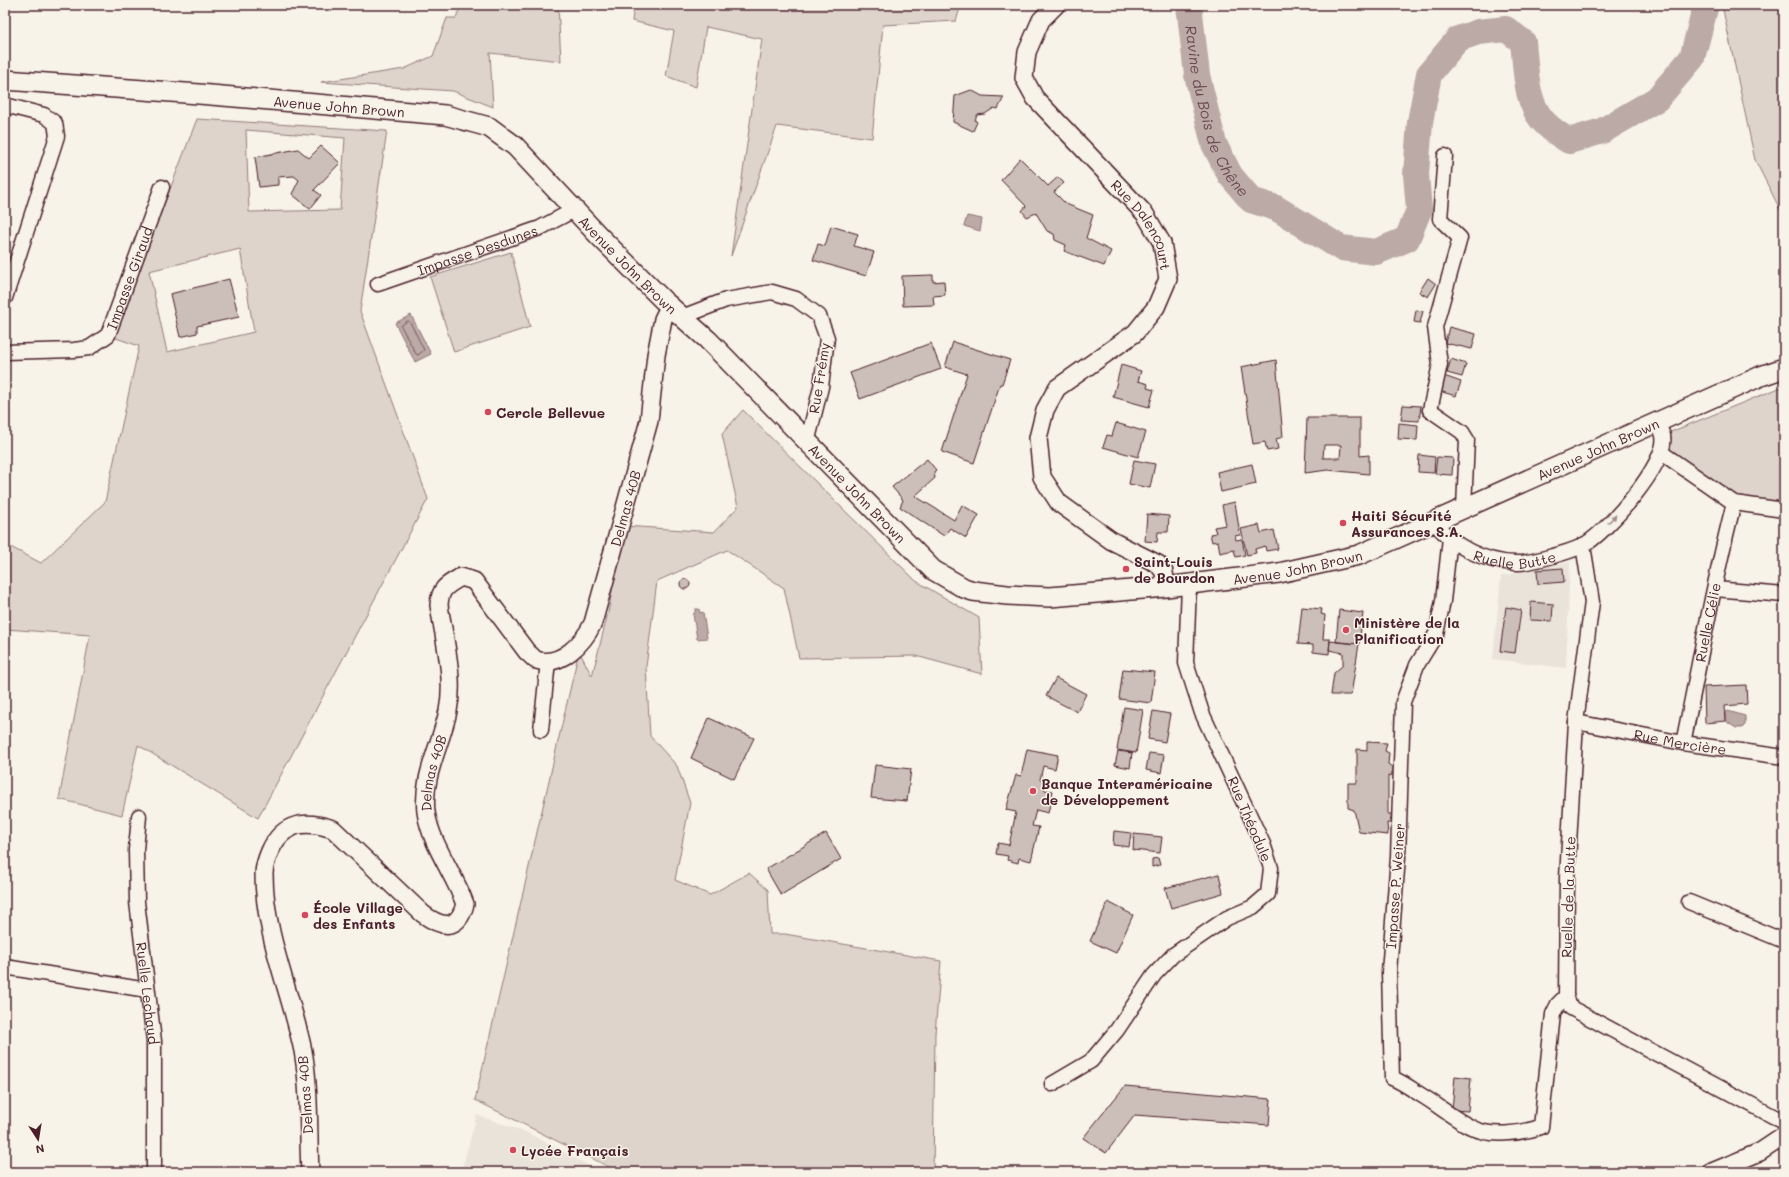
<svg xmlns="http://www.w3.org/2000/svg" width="1789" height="1177" font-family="Mali,sans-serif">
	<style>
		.built { fill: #eae3da }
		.green { fill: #ded4cc; stroke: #947a7c; fill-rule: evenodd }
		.water { fill: #bcaaa7; stroke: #8e7275 }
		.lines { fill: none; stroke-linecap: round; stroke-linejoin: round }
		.shore { stroke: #78575d; stroke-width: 1 }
		.river { stroke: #bcaaa7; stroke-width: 26 }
		.building { fill: #ccbfb9; stroke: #4a1f2b; fill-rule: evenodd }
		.minor-casing { stroke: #4a1f2b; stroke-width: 17 }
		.tertiary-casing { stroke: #4a1f2b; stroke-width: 20 }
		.secondary-casing { stroke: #4a1f2b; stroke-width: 22 }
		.minor { stroke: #f7f3e8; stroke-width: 14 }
		.tertiary { stroke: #f7f3e8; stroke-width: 17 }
		.secondary { stroke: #f7f3e8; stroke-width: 19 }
		.oneway { fill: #a0898a }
		.poi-dot { fill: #d1495b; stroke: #f7f3e8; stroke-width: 1.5 }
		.labels { text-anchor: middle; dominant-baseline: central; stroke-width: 3; stroke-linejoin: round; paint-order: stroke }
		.street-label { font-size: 14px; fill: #4a1f2b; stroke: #f7f3e8 }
		.poi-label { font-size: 14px; font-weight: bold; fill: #4a1f2b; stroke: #f7f3e8; text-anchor: start }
		.water-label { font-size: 15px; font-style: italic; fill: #6c4950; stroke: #f7f3e8 }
	</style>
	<rect width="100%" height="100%" fill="#f7f3e8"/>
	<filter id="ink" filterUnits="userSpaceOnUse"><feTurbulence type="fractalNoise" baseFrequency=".025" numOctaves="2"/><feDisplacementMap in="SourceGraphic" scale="8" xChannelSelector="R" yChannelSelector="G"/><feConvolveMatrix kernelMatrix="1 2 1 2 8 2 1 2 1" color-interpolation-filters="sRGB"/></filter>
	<g filter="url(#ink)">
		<path class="built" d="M1570,562L1566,668L1493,659L1501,576Z
			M477,1115L526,1132L601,1172H461Z"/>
		<path class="green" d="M461,5H558L561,61L490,53L493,107L453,91L321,82L404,69L433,56L447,18H456Z
			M634,5H961L956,21L883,25L872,138L777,126L731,256L762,39L706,27L696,87L666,76L674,31L632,21Z
			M1722,5H1784V217L1755,160Z
			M197,119L387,131L360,311L428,499L258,818L138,745L122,815L59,799L90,635L5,629V544L41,563L105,502L139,346L113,337ZM246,130L345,138L340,210L249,212ZM240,249L254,332L167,352L149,271Z
			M511,252L530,327L454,352L430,277Z
			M1784,386V509L1734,503L1669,461L1668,433Z
			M743,410L916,581L979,618L982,674L916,656L799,658L784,588L727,550L657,581L646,667L650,736L677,766L690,803L675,880L710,895L749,873L768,890L770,934H785L941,961L935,1034L933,1172H619L475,1100L579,651L592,676L608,613L624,526L714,532L738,507L722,434Z"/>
		<path class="water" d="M967,216L982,219L980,231L964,226Z
			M411,315L431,354L415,362L395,323Z
			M695,609H699L700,613L703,612L707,638L697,639L693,614L695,613Z
			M1728,711L1745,716V725L1742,728H1736L1727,722L1726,712Z"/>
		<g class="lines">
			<path class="shore" d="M408,321L410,322L424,350L418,355L416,354L401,326Z"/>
			<path class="river" id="s1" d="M1189,5L1197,75L1214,144L1230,175L1251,200L1276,208L1341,248L1376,252L1407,239L1419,210L1416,174L1420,122L1429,74L1458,39L1478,32L1506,29L1523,42C1526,68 1525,105 1546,124C1553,131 1561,136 1569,141L1602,131L1657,99L1692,58L1706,5"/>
		</g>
		<path class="building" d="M971,90L982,96L1004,97L998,109L994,108L985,114L977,115L975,120L977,122L973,131L953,122L955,96Z
			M321,146L340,163L314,190L321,195L310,209L292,194L299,180L294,176L278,177V185L259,187L255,157L298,149L309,158Z
			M1020,158L1048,186L1058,177L1064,183L1054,192L1066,204L1093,215L1086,238L1111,251L1104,266L1064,251L1066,245L1055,240L1054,234L1047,231L1036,213L1027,217L1022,211L1026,206L1001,180Z
			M831,226L858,234L854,246L874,252L866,276L813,260L818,244L825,246Z
			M933,275V282L944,281L945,295L933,296L934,305L903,306L902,276Z
			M1428,278L1436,284L1428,297L1419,292Z
			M229,279L239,317L197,326V333L180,337L170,294Z
			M1416,310L1423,311L1420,323L1414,322Z
			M1449,327L1476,334L1472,349L1445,343Z
			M953,342L1010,360L1002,384H1000L974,463L942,452L967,374L945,367Z
			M931,343L941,369L860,399L850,373Z
			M1451,359L1466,364L1462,377L1447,373Z
			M1276,360L1283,437L1276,439L1278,449L1267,451L1265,442L1253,444L1241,367Z
			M1121,365L1141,371L1138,381L1148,384L1147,388L1154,390L1149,407L1113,397Z
			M1444,376L1461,382L1456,396L1439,391Z
			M1403,405L1421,406L1419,421L1401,420Z
			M1307,418H1360V456L1369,455V474L1328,470L1305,473ZM1324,445H1341L1340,458H1323Z
			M1116,423L1146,432L1138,457L1103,447L1107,435L1112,436Z
			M1399,423L1418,425L1417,440L1398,439Z
			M1419,455L1435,457L1434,473L1418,472Z
			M1437,457L1453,458L1452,475L1435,474Z
			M927,459L936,470L934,472L935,478L915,496L954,520L962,505L979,515L966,538L950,528L944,536L900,507L903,500L892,487Z
			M1134,460L1155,464L1150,488L1129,484Z
			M1252,464L1256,484L1221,492L1217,472Z
			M1235,502L1240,535L1235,536L1236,540L1242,539L1245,555L1236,557L1234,550L1220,553L1218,541L1212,542L1210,534L1216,533L1214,527L1226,525L1222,505Z
			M1147,514L1169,516L1168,532H1158L1157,542L1145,541Z
			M1259,525L1261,533L1274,530L1278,549L1266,551L1265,546L1255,549L1256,553L1247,555L1241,529Z
			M1563,568L1564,582L1538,584L1537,570Z
			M680 584a5 5 0 1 1 10 0a5 5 0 1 1-10 0Z
			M1531,602L1553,604L1552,621L1530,620Z
			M1302,607L1322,609L1321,614L1325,615L1323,639H1330L1329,654L1313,652V645L1298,644Z
			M1506,607L1521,610L1515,653L1500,651Z
			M1339,610L1363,613L1359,644L1336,642Z
			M1330,641L1359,644L1351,695H1331L1334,673L1343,665V653L1329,650Z
			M1123,669L1155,672L1151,703L1119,699Z
			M1056,678L1086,694L1077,712L1046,696Z
			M1746,685L1747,704L1725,706L1726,721L1705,723L1704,687Z
			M1124,707L1143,710L1136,753L1117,750Z
			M1153,711L1170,714L1165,742L1148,739Z
			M709,718L754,738L734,779L691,758Z
			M1367,742L1387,743L1385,751L1389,753L1388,764L1392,767V775L1388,776V814H1392L1390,823H1387L1388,835L1359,832L1354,810L1348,808V783H1357V749L1367,750Z
			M1027,749L1058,755L1055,769L1043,766L1040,780L1046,782L1044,790L1053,791L1048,813L1036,810L1032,826L1039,827L1031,861L1019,858L1018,863L1007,860L1008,856L996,854L998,843L1009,845L1016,812L1006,810L1016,775L1021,776Z
			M1118,751L1132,753L1130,768L1115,765Z
			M1149,753L1164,755L1161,773L1146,770Z
			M875,765L911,769L907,801L871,798Z
			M1114,831L1131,833L1129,847L1113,845Z
			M826,833L841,859L781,895L766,869Z
			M1134,834L1162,837L1160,853L1133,850Z
			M1158,858L1160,865L1152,867V859Z
			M1219,874L1223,893L1171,908L1165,888Z
			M1108,902L1133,915L1116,953L1090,941Z
			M1455,1076L1471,1078L1468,1111L1452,1110Z
			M1125,1086L1271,1099L1269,1125L1135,1115L1106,1153L1083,1138Z"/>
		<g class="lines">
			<g class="minor-casing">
				<g id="minor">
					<path d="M5,105L44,115L55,123L57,136L5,298"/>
					<path d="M1445,156L1440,219L1460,238L1435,327L1440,364L1430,410L1462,432L1467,440L1464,508"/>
					<path id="s2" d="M378,284L540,228L574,210"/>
					<path d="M682,317L726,300L772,292L796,299L819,316L827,338L821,387L807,443"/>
					<path id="s3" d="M5,352L74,350L89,348L108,335L162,187"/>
					<path d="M1662,453L1734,503L1784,510"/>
					<path id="s4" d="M1434,521C1451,546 1484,562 1515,563C1528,564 1570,552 1582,546C1605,535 1669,462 1663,436C1663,432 1658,427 1655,423"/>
					<path d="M1450,538L1443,601L1436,634L1417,665L1403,702L1398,857L1389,972L1392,1078C1402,1082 1412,1089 1421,1095C1438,1105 1454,1119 1471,1127C1490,1138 1521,1133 1541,1127L1553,1014L1558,1004L1566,996"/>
					<path d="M1583,545L1592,602L1576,722L1567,878L1566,996L1571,1008L1784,1122"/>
					<path d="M1715,589L1784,595"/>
					<path id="s5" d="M1576,722L1683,743L1784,757"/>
					<path d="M541,730L548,661"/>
					<path id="s6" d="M1683,743C1700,663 1713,582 1734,503"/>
					<path id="s7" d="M139,816L136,850L137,902L154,1041V1172"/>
					<path d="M1689,902L1784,941"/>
					<path d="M5,967L147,990"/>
					<path d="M1052,1084L1091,1061L1117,1030L1154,975L1173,955L1227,918L1253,907L1268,894L1271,868L1263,844L1202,713L1186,663L1189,585"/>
				</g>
			</g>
			<g class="tertiary-casing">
				<g id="tertiary">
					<path id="s8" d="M1056,5L1041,20L1027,52L1024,78L1035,98L1145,214L1162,243L1168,279L1156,307L1135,333L1057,388L1045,410L1038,438L1042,477L1059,503L1112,541L1158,564L1164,572L1166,587"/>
					<path id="s9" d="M310,1172C308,1134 310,1088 303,1051C291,992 264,935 264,874C264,866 267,858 270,851C283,822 305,820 333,829L423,914C442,928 458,931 465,904C454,873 431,845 426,812C422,776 441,745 448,711C455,677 444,639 439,605C440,588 447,585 461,577L474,581L527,652C530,654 533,658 536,660C561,668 584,642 593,623L649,421L656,355L663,319L670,305"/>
					<path d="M1712,1172L1760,1152L1784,1136"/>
				</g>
			</g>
			<g class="secondary-casing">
				<g id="secondary">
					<path id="s10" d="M5,80L199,94L445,115L489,127L515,146L599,236L663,300L708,340L933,570L964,588L973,591L1007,595L1050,597L1166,587L1279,573L1359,555L1761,376L1784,368"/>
				</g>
			</g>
			<use href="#minor" class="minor"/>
			<use href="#tertiary" class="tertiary"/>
			<use href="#secondary" class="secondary"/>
		</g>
		<defs><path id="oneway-solid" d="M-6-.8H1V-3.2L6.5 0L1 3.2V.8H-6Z"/></defs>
		<use class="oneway" href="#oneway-solid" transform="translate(1612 519) rotate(-45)"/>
	</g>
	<g class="poi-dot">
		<circle cx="488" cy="412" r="4"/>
		<circle cx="1343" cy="523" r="4"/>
		<circle cx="1126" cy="569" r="4"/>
		<circle cx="1346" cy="630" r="4"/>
		<circle cx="1033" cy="791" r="4"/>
		<circle cx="305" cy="915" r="4"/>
		<circle cx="513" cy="1150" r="4"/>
	</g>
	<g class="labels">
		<g class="street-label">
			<text stroke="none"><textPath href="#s10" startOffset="335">Avenue John Brown</textPath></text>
			<text stroke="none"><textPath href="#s8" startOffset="273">Rue Dalencourt</textPath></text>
			<text stroke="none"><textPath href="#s2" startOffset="105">Impasse Desdunes</textPath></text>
			<text stroke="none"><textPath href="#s10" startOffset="683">Avenue John Brown</textPath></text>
			<text stroke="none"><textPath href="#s3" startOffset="168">Impasse Giraud</textPath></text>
			<text transform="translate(819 378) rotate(-81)">Rue Frémy</text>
			<text stroke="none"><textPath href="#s10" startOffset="1811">Avenue John Brown</textPath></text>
			<text stroke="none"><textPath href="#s10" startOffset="1007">Avenue John Brown</textPath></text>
			<text stroke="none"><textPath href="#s9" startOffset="1238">Delmas 40B</textPath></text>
			<text stroke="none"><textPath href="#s4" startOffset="94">Ruelle Butte</textPath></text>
			<text stroke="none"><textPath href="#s10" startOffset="1487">Avenue John Brown</textPath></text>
			<text stroke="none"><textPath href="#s6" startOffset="123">Ruelle Célie</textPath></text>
			<text stroke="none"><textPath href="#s5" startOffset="106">Rue Mercière</textPath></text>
			<text stroke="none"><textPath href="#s9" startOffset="722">Delmas 40B</textPath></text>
			<text transform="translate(1250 819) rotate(67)">Rue Théodule</text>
			<text transform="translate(1395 886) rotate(-86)">Impasse P. Weiner</text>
			<text transform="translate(1568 897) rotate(-88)">Ruelle de la Butte</text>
			<text stroke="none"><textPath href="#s7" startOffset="178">Ruelle Lechaud</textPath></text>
			<text transform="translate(305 1095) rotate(-94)">Delmas 40B</text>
		</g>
		<g class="poi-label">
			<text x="496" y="412">Cercle Bellevue</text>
			<text x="1351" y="515">Haiti Sécurité<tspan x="1351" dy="16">Assurances S.A.</tspan></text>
			<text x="1134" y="561">Saint-Louis<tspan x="1134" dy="16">de Bourdon</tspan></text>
			<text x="1354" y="622">Ministère de la<tspan x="1354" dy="16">Planification</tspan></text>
			<text x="1041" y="783">Banque Interaméricaine<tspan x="1041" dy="16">de Développement</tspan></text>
			<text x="313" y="907">École Village<tspan x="313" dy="16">des Enfants</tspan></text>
			<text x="521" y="1150">Lycée Français</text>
		</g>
		<g class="water-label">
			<text stroke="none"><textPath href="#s1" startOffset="111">Ravine du Bois de Chêne</textPath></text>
		</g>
	</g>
	<rect width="1789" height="1177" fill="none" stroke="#f7f3e8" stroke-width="20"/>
	<rect x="10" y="10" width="1769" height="1157" fill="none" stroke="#4a1f2b" stroke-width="1.5" filter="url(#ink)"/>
	<g transform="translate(38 1139) rotate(168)" stroke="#f7f3e8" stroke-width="3" paint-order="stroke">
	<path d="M0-3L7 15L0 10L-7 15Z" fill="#4a1f2b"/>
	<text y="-6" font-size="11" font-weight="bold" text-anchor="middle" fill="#4a1f2b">N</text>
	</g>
</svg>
